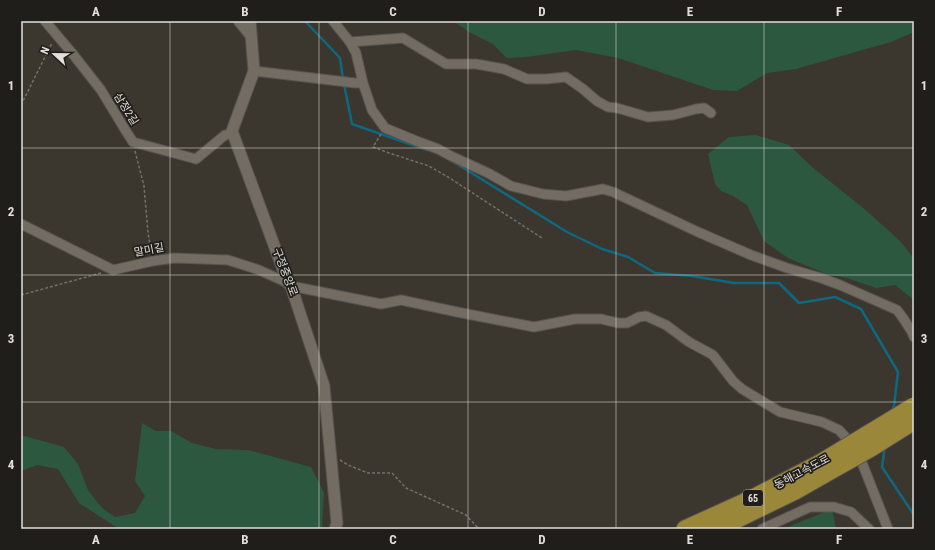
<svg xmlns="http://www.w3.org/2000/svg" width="935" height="550" font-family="'Roboto Condensed','Noto Sans KR',sans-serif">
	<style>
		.green { fill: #2c5840 }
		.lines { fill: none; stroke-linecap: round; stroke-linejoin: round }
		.stream { stroke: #0f6881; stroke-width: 2.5 }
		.minor-casing { stroke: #58534d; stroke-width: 11 }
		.tertiary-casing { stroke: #58534d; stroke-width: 13 }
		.motorway-casing { stroke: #58534d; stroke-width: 19 }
		.path { stroke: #746f68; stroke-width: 1.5; stroke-dasharray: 3 2; stroke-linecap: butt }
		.minor { stroke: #726c63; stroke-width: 9 }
		.tertiary { stroke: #726c63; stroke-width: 11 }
		.motorway { stroke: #9b873a; stroke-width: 17 }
		.motorway-bridge-casing { stroke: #58534d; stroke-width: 19; stroke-linecap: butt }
		.motorway-bridge { stroke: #9b873a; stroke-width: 17 }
		.grid { fill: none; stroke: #e2ded9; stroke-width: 1; stroke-opacity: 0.55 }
		.labels { text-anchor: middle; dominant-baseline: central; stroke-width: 3.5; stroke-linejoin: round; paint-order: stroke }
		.shield { fill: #201e1a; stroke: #a8a4a0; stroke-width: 1 }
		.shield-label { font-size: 10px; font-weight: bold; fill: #e2ded9 }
		.street-label { font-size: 11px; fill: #e2ded9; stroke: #201e1a }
		.neatline { fill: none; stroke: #e2ded9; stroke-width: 1.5 }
		.grid-label { font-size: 13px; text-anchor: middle; font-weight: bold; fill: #e2ded9 }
	</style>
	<rect width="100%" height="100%" fill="#3b362e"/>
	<path class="green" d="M453,21H914V32L891,42L866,49L796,69L767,73L737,91L713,90L618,58L576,50L526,57L507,58L493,44L469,32Z
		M756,135L789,145L812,167L862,207L879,222L900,241L914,258V300L895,285L876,288L847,278L826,274L788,258L764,241L747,205L733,196L721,191L715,184L708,154L729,137Z
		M142,423L156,431H171L192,443L216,449L248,450L311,467L324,493L322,529H119L79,503L58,469L37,465L21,471V435L64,447L78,464L88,490L102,508L115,517L135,513L145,496L135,481Z
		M832,509L836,529H783Z"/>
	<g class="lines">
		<path class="stream" d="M305,21L340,58L343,79
			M344,84L352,124L427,150
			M452,161L567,232L602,249L628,257L655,273L692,276L734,283H779L799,303L835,297L861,309L898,372L894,406L892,412
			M885,446L882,467L914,515"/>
		<g class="minor-casing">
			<path id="minor" d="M45,21L72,53L101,90L124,128L133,142L196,159L225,135L233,134
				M238,21L251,37
				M333,21L350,42L356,53L360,70L363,83L372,110L385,128L419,142L438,149L451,156L488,173L511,186L543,194L566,196L603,189L613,192L698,232L751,255L787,268L821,278L840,285L897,310L903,318L912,332L914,337
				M350,42L403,38L446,64H476L504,69L527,79H546L566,77L583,89L597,101L608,107L617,108L648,117L673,115L696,109L704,108L711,113
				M254,71L355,83H363
				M21,224L113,270L153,261L174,258L228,260L259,270L288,283
				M291,286L381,304L401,300L457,312L534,327L575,319H601L618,323H627L639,317L646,316L666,325L689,342L713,355L733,381L742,389L780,412L822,422L839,430L851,443L859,455L888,529
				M762,529L810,507H834L851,512L869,529"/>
		</g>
		<g class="tertiary-casing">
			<path id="tertiary" d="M250,21L254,71L232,131L288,283L291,286L324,386L337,523L335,529"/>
		</g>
		<g class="motorway-casing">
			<path id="motorway" d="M685,529L749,500L820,463
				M717,529L795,491L823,475"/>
		</g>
		<path class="path" d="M21,105L52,43
			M381,134L373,147L389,153L429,166L448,177L542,238
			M135,151L144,186L148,232L151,253
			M21,295L101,273
			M340,460L348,465L368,473H392L406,488L466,515L479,529"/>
		<use href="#minor" class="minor"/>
		<use href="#tertiary" class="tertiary"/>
		<use href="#motorway" class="motorway"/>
		<g class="motorway-bridge-casing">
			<path id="motorway-bridge" d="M820,463L914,406
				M823,475L871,448L914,421"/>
		</g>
		<use href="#motorway-bridge" class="motorway-bridge"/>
	</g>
	<path class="grid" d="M170,21V529M319,21V529M468,21V529M616,21V529M764,21V529M21,148H914M21,275H914M21,402H914"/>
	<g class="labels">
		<rect class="shield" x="743" y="490" width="20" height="16" rx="3"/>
		<g class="shield-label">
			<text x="753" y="498">65</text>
		</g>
		<g class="street-label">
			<text transform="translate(126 109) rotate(58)">삼정2길</text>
			<text transform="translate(149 250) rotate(-11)">말미길</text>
			<text transform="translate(285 272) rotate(69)">구정중앙로</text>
			<text transform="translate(802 472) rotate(-28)">동해고속도로</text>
		</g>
	</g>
	<rect width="935" height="550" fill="none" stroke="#201e1a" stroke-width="44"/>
	<g transform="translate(54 54) rotate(292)" stroke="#201e1a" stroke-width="3" paint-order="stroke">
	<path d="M0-3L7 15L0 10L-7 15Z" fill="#e2ded9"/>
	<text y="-6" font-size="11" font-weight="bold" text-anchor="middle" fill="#e2ded9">N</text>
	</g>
	<rect x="22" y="22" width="891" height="506" class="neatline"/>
	<g class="grid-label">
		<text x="96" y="16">A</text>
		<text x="245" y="16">B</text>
		<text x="393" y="16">C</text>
		<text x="542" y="16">D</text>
		<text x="690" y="16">E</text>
		<text x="839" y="16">F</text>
		<text x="11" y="90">1</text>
		<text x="924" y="90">1</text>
		<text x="11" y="216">2</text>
		<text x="924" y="216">2</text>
		<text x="11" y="343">3</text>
		<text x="924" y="343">3</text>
		<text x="11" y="469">4</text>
		<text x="924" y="469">4</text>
		<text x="96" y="544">A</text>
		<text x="245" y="544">B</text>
		<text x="393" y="544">C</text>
		<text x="542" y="544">D</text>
		<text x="690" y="544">E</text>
		<text x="839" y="544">F</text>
	</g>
</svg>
